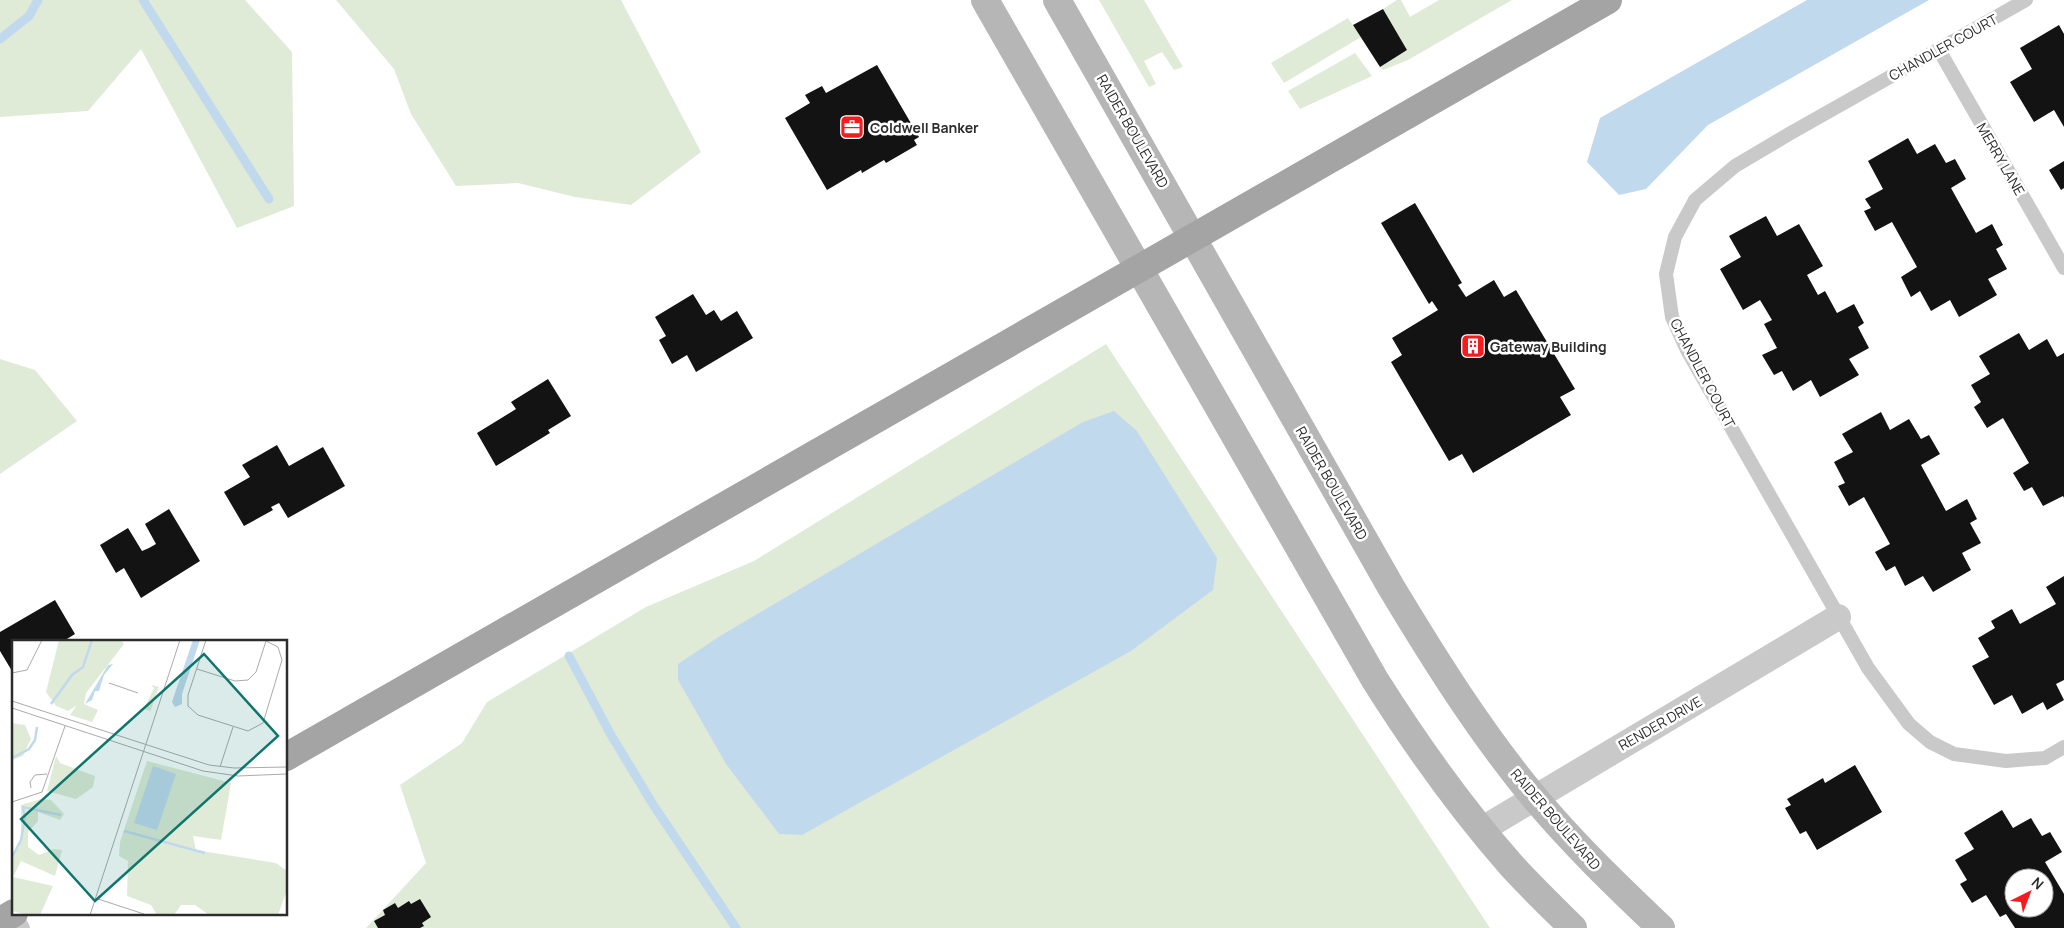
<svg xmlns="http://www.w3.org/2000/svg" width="2064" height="928" font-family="Manrope,sans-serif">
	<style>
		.green { fill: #e0ebd7 }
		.water { fill: #c1d9ed }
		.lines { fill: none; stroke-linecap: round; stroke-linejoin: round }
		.stream { stroke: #c1d9ed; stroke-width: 9 }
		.building { fill: #131313; fill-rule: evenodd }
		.lane { stroke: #c9c9c9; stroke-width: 14 }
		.street { stroke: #c9c9c9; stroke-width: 26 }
		.secondary { stroke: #b6b6b6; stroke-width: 28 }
		.primary { stroke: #a4a4a4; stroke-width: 28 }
		.labels { text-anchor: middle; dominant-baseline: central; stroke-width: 5; stroke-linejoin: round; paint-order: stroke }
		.street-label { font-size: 14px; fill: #2c2c2c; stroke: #fff }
		.poi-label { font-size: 14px; font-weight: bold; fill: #2c2c2c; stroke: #fff; text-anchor: start }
		.inset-river { fill: none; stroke: #c1d9ed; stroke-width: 2.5 }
		.inset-road { fill: none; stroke: #ababab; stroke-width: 1 }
		.view { fill: #0f766e; fill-opacity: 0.15; stroke: #0f766e; stroke-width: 2.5 }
		.inset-edge { fill: none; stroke: #2c2c2c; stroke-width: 2.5 }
	</style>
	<rect width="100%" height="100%" fill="#fff"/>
	<path class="green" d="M0,0H245L292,52L294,206L237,228L141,49L88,111L0,117Z
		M336,0H621L701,152L631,205L575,197L518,183L456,186L411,114L394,69Z
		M1099,0H1144L1183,67L1174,70L1162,52L1144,61L1156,84L1149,87Z
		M1397,0H1401L1410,17L1439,0H1512L1408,60L1383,70L1380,67L1407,50L1383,9Z
		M1348,18L1361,37L1284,83L1271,63Z
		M1355,53L1372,76L1300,109L1288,91Z
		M1106,344L1490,928H366L426,863L400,785L462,743L487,702L646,607L754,561Z
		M0,359L35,370L77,421L0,474Z"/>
	<path class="water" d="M1807,0H1929L1708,125L1646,189L1619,195L1587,162L1600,118Z
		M1114,411L1137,431L1217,558L1213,590L1131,651L802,835L779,834L726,764L678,680V664L720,636L1083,422Z"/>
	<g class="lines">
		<path class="stream" d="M143,0L269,199
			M0,39L29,16L38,0
			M569,656L611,735L654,806L736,928"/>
	</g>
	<path class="building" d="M1383,9L1407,50L1380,67L1353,25Z
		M2059,25L2064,34V127L2054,110L2034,122L2010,82L2032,69L2020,48Z
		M877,65L919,137L914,140L917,145L886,163L884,160L862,173L861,170L827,190L785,118L810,103L805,95L822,86L826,93Z
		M1908,138L1917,154L1935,144L1946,163L1955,159L1966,179L1951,188L1976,233L1992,224L2003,245L1996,249L2007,269L1988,279L1997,295L1959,317L1950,300L1931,311L1920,291L1911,297L1901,277L1917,267L1892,222L1875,231L1864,211L1871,208L1865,199L1883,189L1868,161Z
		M2064,161V188L2061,190L2049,170Z
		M1415,203L1462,283L1458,285L1466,297L1494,280L1504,297L1516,290L1575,389L1560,397L1571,415L1473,473L1462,454L1449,461L1391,362L1402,355L1392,338L1438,310L1432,301L1429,304L1381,223Z
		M1766,216L1777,236L1799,224L1823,266L1807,275L1818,295L1825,291L1837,313L1854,304L1864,323L1858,327L1869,348L1849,359L1859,375L1820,397L1811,380L1793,391L1782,371L1774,375L1762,355L1777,348L1764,324L1772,320L1760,300L1743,310L1720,269L1741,257L1729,236Z
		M693,294L706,315L714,310L721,321L737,311L753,338L696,372L687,355L672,364L659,340L666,336L655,317Z
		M2019,333L2029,350L2047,339L2057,357L2064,353V498L2063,496L2043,506L2032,487L2024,491L2013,473L2029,463L2003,418L1987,428L1974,407L1981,402L1971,385L1990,374L1979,356Z
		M548,379L571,416L548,430L550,433L496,466L477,433L516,409L511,402Z
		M1881,412L1890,430L1909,419L1921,439L1929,435L1940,454L1921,465L1946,511L1967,499L1977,519L1970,523L1981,543L1962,553L1971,570L1933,592L1923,576L1905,586L1895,566L1886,571L1875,552L1890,544L1864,497L1849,506L1838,486L1845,483L1834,462L1853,452L1842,434Z
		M277,445L289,466L323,447L345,486L288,518L279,503L271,507L273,510L244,526L224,492L250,477L242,465Z
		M169,509L200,561L141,598L124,568L116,573L100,545L128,528L142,551L149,548L156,544L145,524Z
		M2064,576V680L2056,684L2064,700L2047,710L2043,702L2022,714L2012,695L1994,705L1972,666L1989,657L1978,638L1995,628L1991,621L2012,609L2020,624L2056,604L2046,587Z
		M55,600L75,634L62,642H14V670L12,671L0,651V632Z
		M1855,765L1882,812L1817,850L1806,831L1800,834L1785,808L1791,805L1787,799L1823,778L1825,783Z
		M2002,810L2013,828L2031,818L2042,836L2050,832L2062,852L2045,862L2064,894V928H2015L2006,914L2000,917L1986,895L1972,903L1960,884L1967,880L1955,860L1974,849L1964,833ZM2014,878H2044V908H2014Z
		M420,899L431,917L422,923L424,926L420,928H378L374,921L385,915L383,910L395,903L398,908L409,901L411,904Z"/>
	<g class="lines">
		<path class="lane" d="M2026,0L1789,134L1735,166L1695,200L1675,237L1666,274L1672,317L1687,350L1868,668L1909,724L1930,742L1954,754L2006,761L2045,758L2064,747
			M1939,50L2064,268
			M15,914L23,928"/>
		<path class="street" d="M1481,830L1838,617"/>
		<path class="secondary" d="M985,0L1375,680C1416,745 1460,807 1511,865C1531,887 1552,907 1573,928
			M1057,0L1391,587C1435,660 1480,732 1534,797C1573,844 1617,886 1661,928"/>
		<path class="primary" d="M286,757L1608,0
			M0,921L14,913"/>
	</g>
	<defs>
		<g id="office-square" transform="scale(1.25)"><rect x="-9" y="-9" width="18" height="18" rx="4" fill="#f41c1e" stroke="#fff"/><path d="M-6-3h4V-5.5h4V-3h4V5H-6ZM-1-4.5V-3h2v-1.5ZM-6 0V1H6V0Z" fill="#fff"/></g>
		<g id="building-square" transform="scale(1.25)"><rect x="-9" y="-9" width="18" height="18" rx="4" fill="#f41c1e" stroke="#fff"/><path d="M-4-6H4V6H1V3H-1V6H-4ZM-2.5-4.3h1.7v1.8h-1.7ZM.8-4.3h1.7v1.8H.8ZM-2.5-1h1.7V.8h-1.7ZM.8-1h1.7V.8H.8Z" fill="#fff"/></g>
	</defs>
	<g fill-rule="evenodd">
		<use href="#office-square" x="852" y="127"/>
		<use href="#building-square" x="1473" y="346"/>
	</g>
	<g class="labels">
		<g class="street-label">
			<text transform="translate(1943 47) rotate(-29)">CHANDLER COURT</text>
			<text transform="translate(1133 131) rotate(60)">RAIDER BOULEVARD</text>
			<text transform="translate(2001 159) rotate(60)">MERRY LANE</text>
			<text transform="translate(1703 373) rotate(62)">CHANDLER COURT</text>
			<text transform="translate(1332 483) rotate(60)">RAIDER BOULEVARD</text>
			<text transform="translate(1660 723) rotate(-30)">RENDER DRIVE</text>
			<text transform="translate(1556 819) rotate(49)">RAIDER BOULEVARD</text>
		</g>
		<g class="poi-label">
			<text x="870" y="127">Coldwell Banker</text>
			<text x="1490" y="346">Gateway Building</text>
		</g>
	</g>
	<g transform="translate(12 640)">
		<rect width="275" height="275" fill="#fff"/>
		<path d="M47,0H109L112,4L74,53L72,64L86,70L80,82L58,75L64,66L56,71L44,66L34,52ZM139,45L147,47L137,75L138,71L132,69L142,48ZM0,83L13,85L19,99L11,116L0,120ZM44,116L48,123L83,136L81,147L64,159L35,151ZM135,121L219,143L209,200L181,196L184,210L264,223L275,231V250L266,275H197L183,265H169L162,275H145L139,265L115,256L116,221L107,216L108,202ZM29,159L39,160L52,174L48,180L26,172V181L16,192V207L27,215L42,209L50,210L43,236L9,221L1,237L41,246L28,275H15L0,271V217L9,200V165Z" fill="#e0ebd7"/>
		<path d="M181,0H188L170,54V64L163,67L160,62ZM101,24L92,35L87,51H83L80,60L73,64L96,25ZM141,126L164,134L145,190L122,183Z" fill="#c1d9ed"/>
		<path class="inset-river" d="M39,64L60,35L71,27L80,0M0,118L17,109L23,100L25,87M112,191L193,213M0,217L9,200L13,178L11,167L49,175"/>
		<path class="inset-road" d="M194,0L176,55V66L186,75L236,91L251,83L270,20L266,7L252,0M185,29L223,41L236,40L244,32L254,1M0,33L15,30L30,0M97,43L126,53M0,61L197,125L222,128L275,127M0,68L191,131L226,136L275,134M208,127L221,87M19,148L18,142L23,135L35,134M0,162L30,152L53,86M83,258L132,274M78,275L168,0"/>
		<path class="view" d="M192,14L266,96L83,261L9,179Z"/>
		<rect width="275" height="275" class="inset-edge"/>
	</g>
	<g transform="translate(2029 893) rotate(42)"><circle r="24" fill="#ffffff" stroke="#ababab"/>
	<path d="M0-4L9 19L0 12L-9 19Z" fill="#f41c1e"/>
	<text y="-8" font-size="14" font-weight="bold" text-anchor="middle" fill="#2c2c2c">N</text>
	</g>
</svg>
